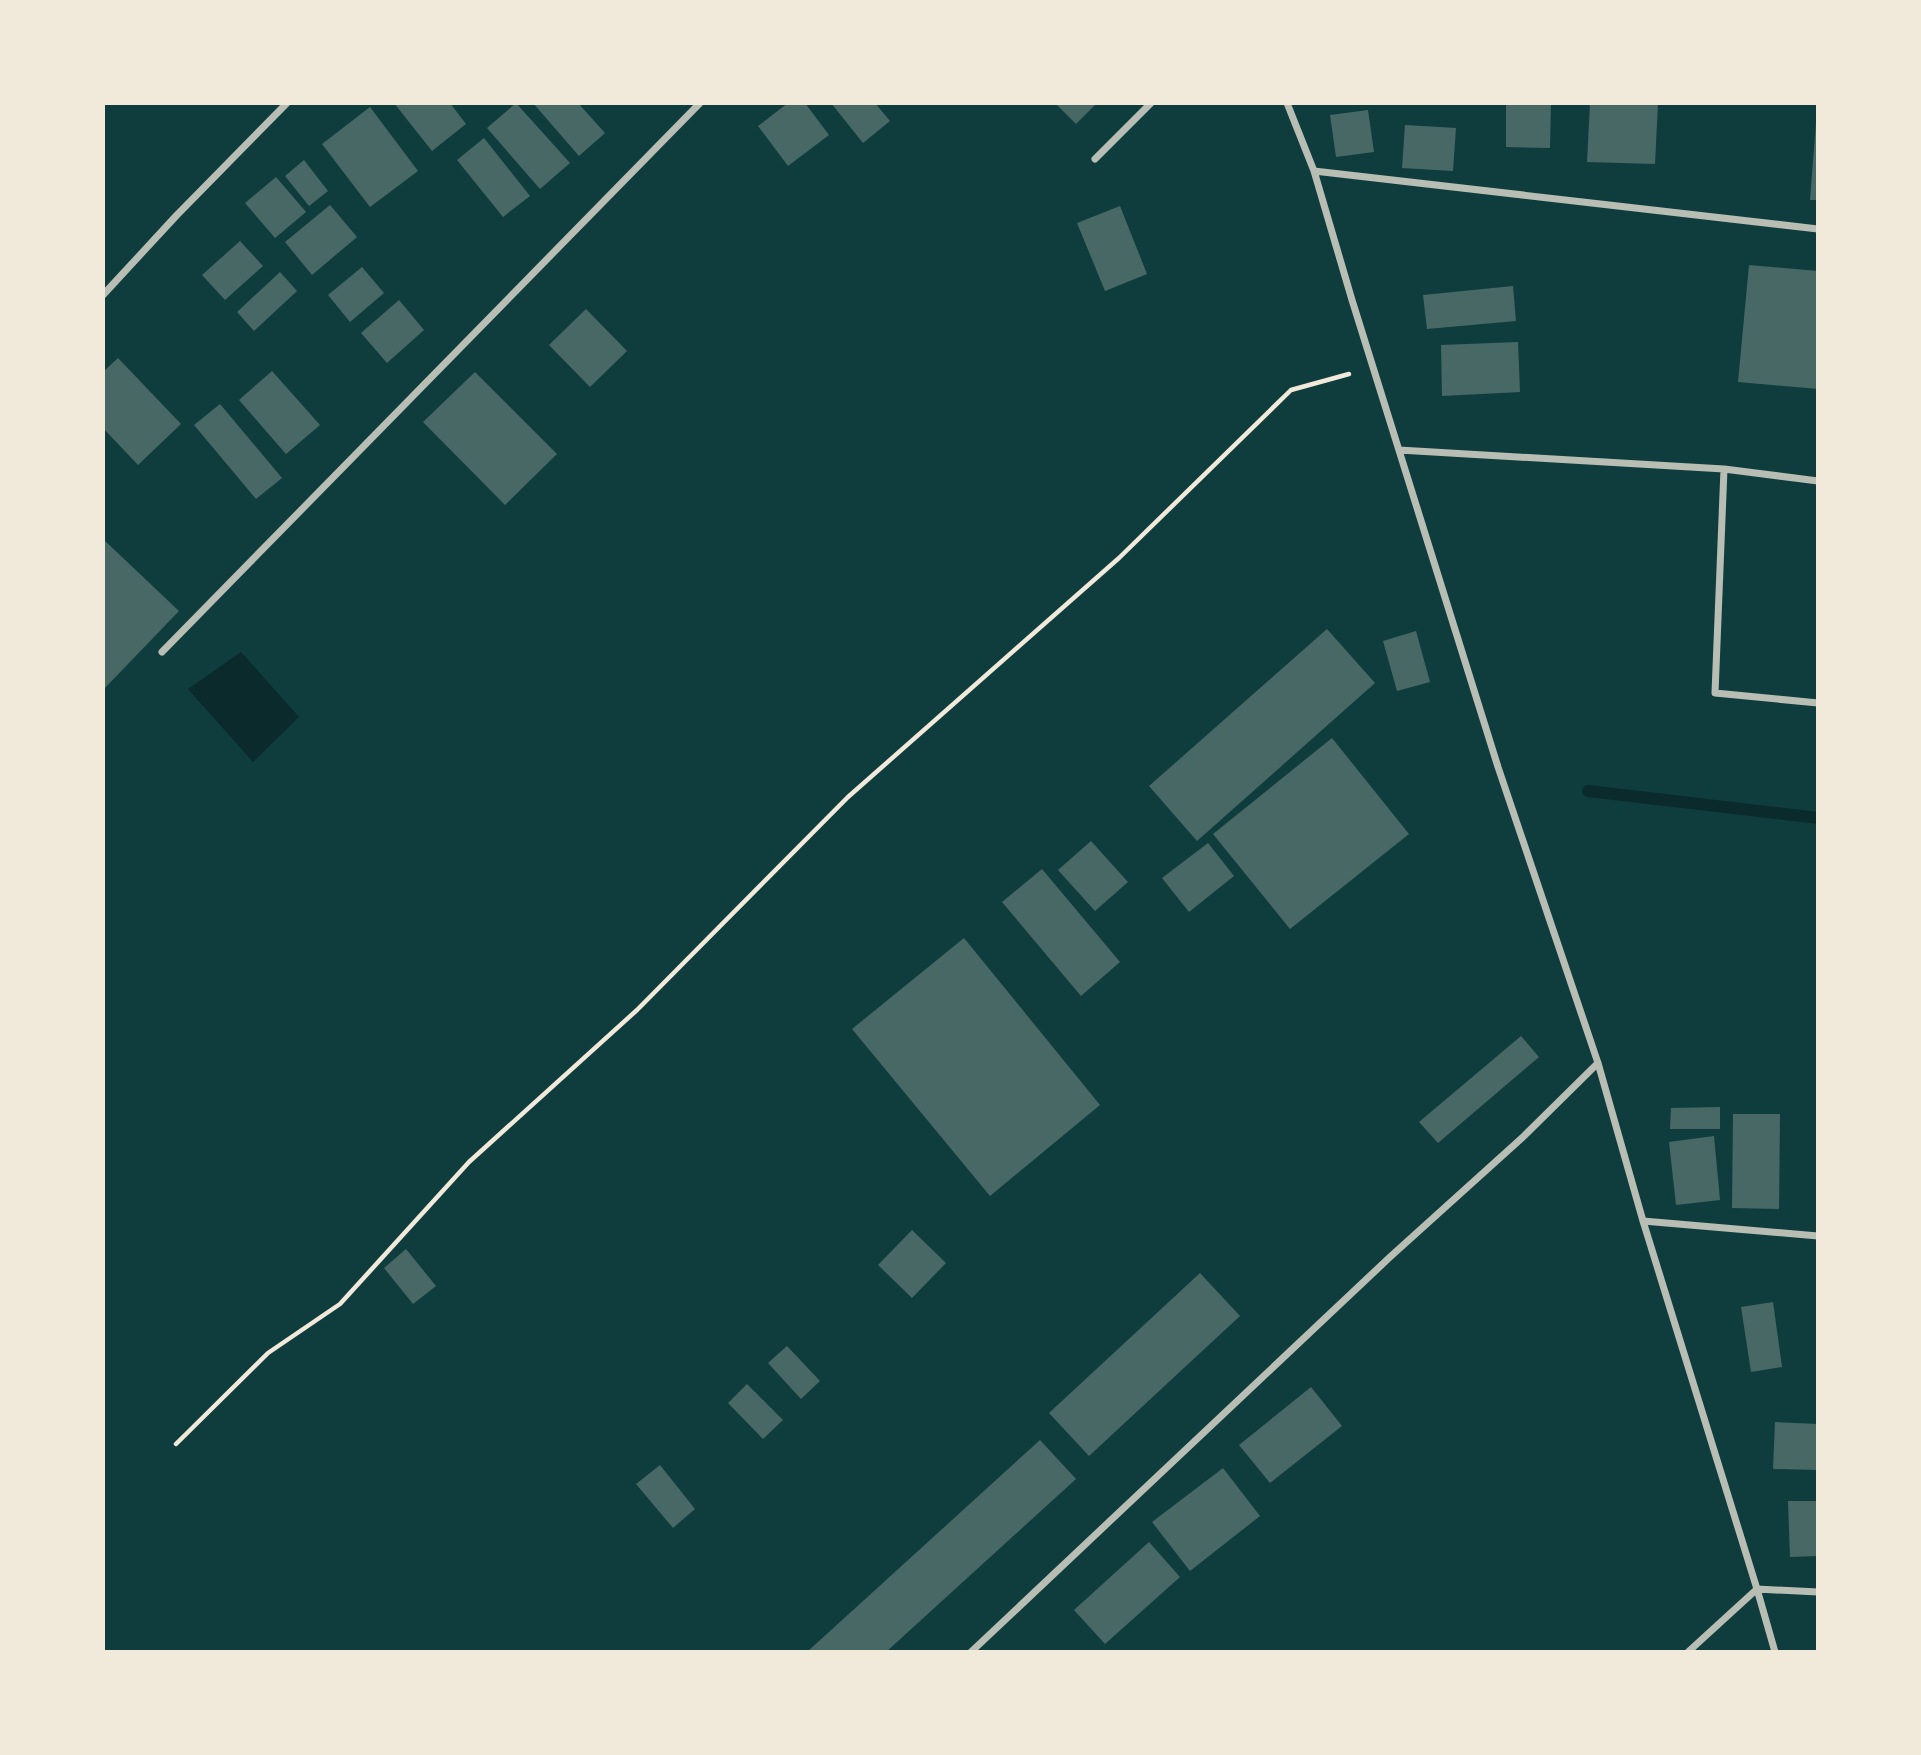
<svg xmlns="http://www.w3.org/2000/svg" width="1921" height="1755" font-family="'Asap Condensed',sans-serif">
	<style>
		.water { fill: #0a2a2b }
		.lines { fill: none; stroke-linecap: round; stroke-linejoin: round }
		.stream { stroke: #0a2a2b; stroke-width: 12 }
		.building { fill: #486865 }
		.path { stroke: #f1e9da; stroke-width: 4.5 }
		.minor { stroke: #b8beb3; stroke-width: 7 }
	</style>
	<rect width="100%" height="100%" fill="#0f3d3e"/>
	<path class="water" d="M241,652L299,717L253,762L188,689Z"/>
	<g class="lines">
		<path class="stream" d="M1588,791L1818,818"/>
	</g>
	<path class="building" d="M394,103H450L466,124L432,151Z
		M516,103L570,163L540,189L487,128Z
		M533,103H578L605,133L579,156Z
		M788,103H805L829,135L788,166L758,126Z
		M831,103H875L890,121L863,143Z
		M1055,103H1097L1076,124Z
		M1506,103H1551L1550,148L1506,147Z
		M1590,103H1658L1655,164L1587,162Z
		M370,107L418,171L370,207L322,144Z
		M1368,110L1374,152L1336,157L1330,115Z
		M1816,123H1818V200H1810Z
		M1405,125L1456,128L1453,171L1402,168Z
		M484,138L530,196L503,217L457,160Z
		M304,160L328,191L309,206L285,176Z
		M276,177L306,212L275,238L245,203Z
		M330,205L357,237L312,275L285,242Z
		M1120,206L1147,274L1105,291L1077,223Z
		M240,241L263,266L225,300L202,275Z
		M1749,265L1818,271V389L1738,382Z
		M362,267L384,293L350,322L328,295Z
		M280,272L297,291L254,331L237,312Z
		M1513,286L1516,321L1427,329L1423,295Z
		M399,300L424,330L387,363L361,333Z
		M586,309L627,351L590,387L549,345Z
		M1518,342L1520,392L1442,396L1441,345Z
		M118,358L181,424L138,465L103,428V372Z
		M272,371L320,425L286,454L239,400Z
		M475,372L557,454L505,505L423,422Z
		M220,404L282,478L256,499L194,425Z
		M103,539L179,611L103,690Z
		M1327,629L1375,683L1197,841L1149,786Z
		M1416,631L1430,682L1397,691L1383,641Z
		M1332,738L1409,834L1290,929L1213,834Z
		M1091,841L1128,882L1095,911L1058,870Z
		M1208,843L1234,876L1189,912L1162,878Z
		M1042,869L1120,962L1081,996L1002,902Z
		M964,938L1100,1105L990,1196L852,1029Z
		M1521,1036L1539,1057L1438,1143L1419,1122Z
		M1720,1107V1129H1670L1671,1108Z
		M1733,1114H1780L1779,1209L1732,1208Z
		M1714,1136L1720,1200L1676,1205L1669,1142Z
		M912,1230L946,1263L912,1298L878,1265Z
		M406,1249L436,1286L413,1304L384,1268Z
		M1200,1273L1240,1316L1089,1456L1049,1413Z
		M1773,1302L1782,1367L1751,1372L1741,1307Z
		M787,1346L820,1381L801,1399L768,1363Z
		M747,1384L783,1420L763,1439L728,1403Z
		M1311,1387L1342,1426L1270,1483L1239,1445Z
		M1775,1422L1818,1424V1470L1773,1469Z
		M1040,1440L1076,1479L886,1652H807Z
		M660,1465L695,1509L673,1528L636,1484Z
		M1223,1468L1260,1516L1190,1571L1152,1522Z
		M1788,1501H1818V1556L1790,1557Z
		M1149,1542L1180,1577L1105,1644L1074,1610Z"/>
	<g class="lines">
		<path class="path" d="M176,1444L268,1353L340,1304L469,1162L637,1010L848,797L1119,558L1291,390L1349,374"/>
		<path class="minor" d="M1287,103L1314,171L1352,300L1498,767L1598,1063L1643,1221L1757,1589L1688,1652
			M1095,159L1151,103
			M1314,171L1818,229
			M103,295L176,216L287,103
			M1399,450L1724,469L1818,481
			M1724,469L1715,693L1818,703
			M162,652L700,103
			M1643,1221L1818,1236
			M971,1652L1390,1257L1524,1136L1598,1063
			M1775,1652L1757,1589L1818,1592"/>
	</g>
	<rect width="1921" height="1755" fill="none" stroke="#f1e9da" stroke-width="210"/>
</svg>
